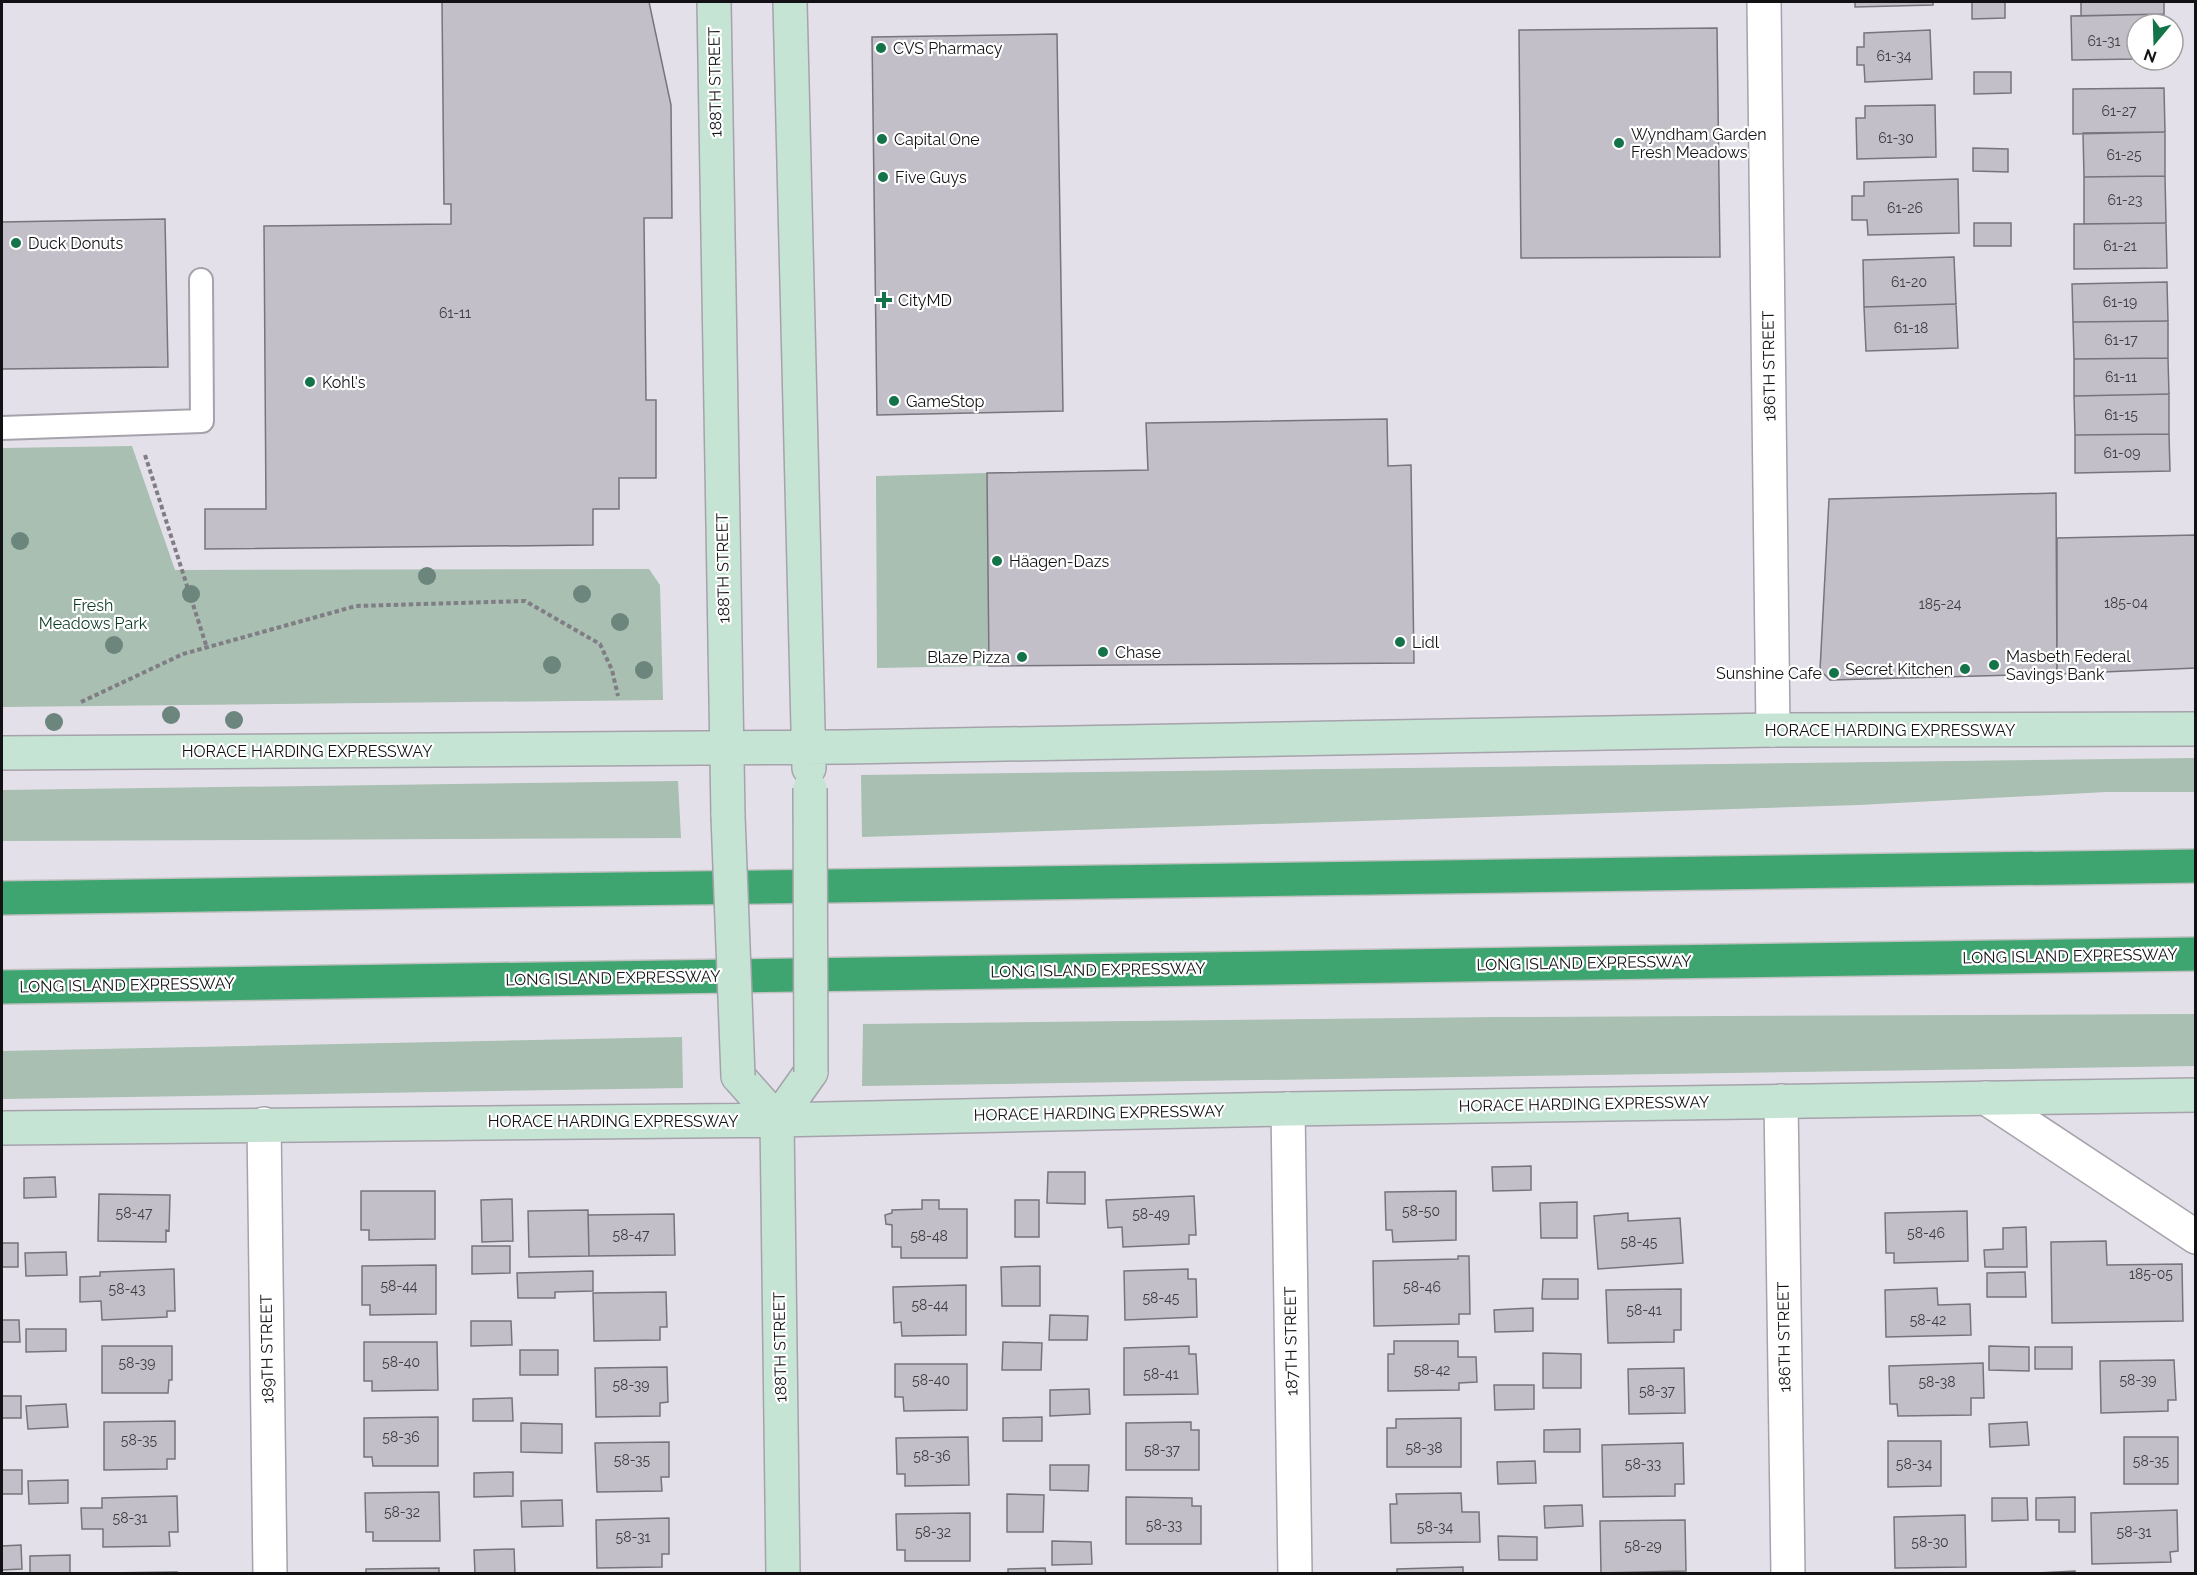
<svg xmlns="http://www.w3.org/2000/svg" width="2197" height="1575" font-family="Raleway,sans-serif">
	<style>
		.green { fill: #a8bfb1 }
		.building { fill: #c3bfc8; stroke: #77747c; stroke-width: 1.5 }
		.lines { fill: none; stroke-linecap: round; stroke-linejoin: round }
		.lane-casing { stroke: #a6a2ab; stroke-width: 26 }
		.street-casing { stroke: #a6a2ab; stroke-width: 36 }
		.secondary-casing { stroke: #a6a2ab; stroke-width: 36 }
		.highway-casing { stroke: #c1c1c2; stroke-width: 36 }
		.path { stroke: #807d84; stroke-width: 4; stroke-dasharray: 4.5 3; stroke-linecap: butt }
		.lane { stroke: #fff; stroke-width: 22 }
		.street { stroke: #fff; stroke-width: 33 }
		.secondary { stroke: #c5e4d4; stroke-width: 33 }
		.highway { stroke: #3ea571; stroke-width: 33 }
		.secondary-bridge-casing { stroke: #a6a2ab; stroke-width: 36; stroke-linecap: butt }
		.secondary-bridge { stroke: #c5e4d4; stroke-width: 33 }
		.tree { fill: #6c857d }
		.poi-dot { fill: #147349; stroke: #fff; stroke-width: 2 }
		.labels { text-anchor: middle; dominant-baseline: central; stroke-width: 4.5; stroke-linejoin: round; paint-order: stroke }
		.number-label { font-size: 14px; fill: #3e3c41 }
		.poi-label { font-size: 16px; fill: #121114; stroke: #fff; text-anchor: start }
		.street-label { font-size: 16px; fill: #121114; stroke: #fff }
		.park-label { font-size: 16px; fill: #0a3b24; stroke: #fff }
	</style>
	<rect width="100%" height="100%" fill="#e4e0e9"/>
	<path class="green" d="M132,446L175,570L649,569L660,585L663,700L2,707V448Z
		M987,473L989,666L877,668L876,476Z
		M2195,758V792H2106L1859,805L862,837L861,775Z
		M678,781L681,838L2,841V790Z
		M2195,1014V1066L862,1086L863,1024L1498,1017Z
		M682,1037L683,1088L2,1099V1051Z"/>
	<path class="building" d="M442,2H649L671,105L672,218H644L646,400H656V478H619V509H593V545L205,549V509H266L264,226L451,224V204H444Z
		M1855,2H1933V5L1855,7Z
		M1972,2H2005V18L1972,19Z
		M2081,2H2164V14L2081,16Z
		M2164,14V24H2137V59L2072,60L2071,16Z
		M1717,28L1720,257L1521,258L1519,30Z
		M1930,30L1932,79L1865,82L1864,65H1857V47H1864V33Z
		M1057,34L1063,411L877,415L872,37Z
		M1974,72H2011V93L1974,94Z
		M2164,88L2165,132L2073,134V89Z
		M1935,105L1936,157L1857,159L1856,118H1865V106Z
		M2165,132V176L2084,177L2083,133Z
		M1973,148L2008,149V172L1973,171Z
		M2165,176L2166,223L2084,224V177Z
		M1958,179L1959,233L1868,235L1867,220H1852V196H1864V182Z
		M165,219L168,367L2,369V222Z
		M1974,223H2011V246H1974Z
		M2166,223L2167,268L2074,269V224Z
		M1954,257L1956,304L1864,307L1863,260Z
		M2167,282L2168,321L2073,322L2072,284Z
		M1956,304L1958,348L1866,351L1864,307Z
		M2168,321V358L2074,359L2073,322Z
		M2168,358L2169,394L2074,396V359Z
		M2169,394V434L2075,435L2074,396Z
		M1387,419L1388,466L1411,465L1414,663L989,666L987,473L1148,470L1146,423Z
		M2169,434L2170,471L2075,473V435Z
		M2056,493L2057,674L1830,680L1820,670L1829,499Z
		M2196,535V668L2057,674V538Z
		M1531,1166V1190L1493,1191L1492,1167Z
		M1048,1172H1085V1204L1047,1203Z
		M55,1177L56,1197L24,1198V1178Z
		M361,1191H435V1239L369,1240V1230H361Z
		M1456,1191V1240L1393,1242L1392,1230H1386L1385,1192Z
		M99,1194L170,1195L169,1231L166,1230V1242L98,1241Z
		M1194,1196L1196,1235H1189V1244L1123,1247L1122,1227L1108,1228L1106,1200Z
		M512,1199L513,1241L482,1242L481,1200Z
		M922,1200H939V1209H967V1258H901V1247H892V1225L886,1224L885,1215L892,1213V1210L922,1209Z
		M1015,1200H1039V1237H1015Z
		M1577,1202V1238H1541L1540,1203Z
		M588,1210L589,1256L529,1257L528,1211Z
		M1967,1211L1968,1261L1894,1263V1253H1886L1885,1213Z
		M1628,1213V1221L1680,1218L1683,1263L1598,1269L1594,1216Z
		M674,1214L675,1255L589,1256L588,1215Z
		M2026,1227L2027,1267H1985L1984,1250L2003,1249V1228Z
		M2106,1241L2107,1265L2182,1264L2183,1321L2052,1323L2051,1242Z
		M2,1243H18V1267H2Z
		M472,1246H510V1273L472,1274Z
		M66,1252L67,1275L26,1276L25,1253Z
		M1458,1256H1469L1470,1314H1459V1324L1374,1326L1373,1261L1458,1259Z
		M436,1265V1314L370,1315V1305H362V1266Z
		M1040,1266V1306H1002L1001,1267Z
		M174,1269L175,1311H167V1317L102,1320L101,1301L80,1302V1277L100,1276V1272Z
		M1188,1269V1279H1196L1197,1317L1125,1320L1124,1271Z
		M593,1271V1291L555,1292V1298H518L517,1273Z
		M2025,1272L2026,1297H1987V1273Z
		M1543,1279H1578V1299H1542Z
		M966,1285V1335L902,1336L901,1322L894,1323L893,1287Z
		M1937,1288L1938,1305L1970,1304L1971,1335L1886,1337L1885,1290Z
		M1681,1289V1330H1674V1342L1608,1343L1606,1290Z
		M666,1292L667,1327H660V1340L594,1341L593,1293Z
		M1533,1308V1331L1495,1332L1494,1310Z
		M1050,1315L1088,1316L1087,1340H1049Z
		M2,1320H19L20,1342H2Z
		M471,1321H511L512,1345L471,1346Z
		M26,1329H66V1351L26,1352Z
		M1394,1341H1458V1357H1476L1477,1382L1459,1383V1390L1388,1391V1354H1394Z
		M364,1342H437L438,1390L372,1391V1381H364Z
		M1003,1342L1042,1343L1041,1370H1002Z
		M102,1346H172V1380H169L168,1393H102Z
		M1189,1346V1354H1196L1198,1394L1124,1395V1348Z
		M1989,1346L2029,1347V1371L1989,1370Z
		M2035,1347H2072V1369H2035Z
		M520,1350H558V1375H520Z
		M1543,1353L1581,1354V1388H1543Z
		M2174,1360L2176,1400H2168V1411L2101,1413L2100,1361Z
		M1983,1363L1984,1398H1971V1415L1898,1416L1897,1404H1890L1889,1366Z
		M895,1364H967V1410L904,1411L903,1397H895Z
		M667,1367L668,1402L660,1403V1416L596,1417L595,1368Z
		M1684,1368L1685,1413L1629,1414L1628,1369Z
		M1494,1385H1534V1409L1495,1410Z
		M1089,1389L1090,1414L1050,1416V1390Z
		M2,1396H21V1418H2Z
		M512,1398L513,1421H473V1399Z
		M66,1404L68,1427L28,1429L26,1406Z
		M438,1417V1466H373L372,1457H364V1418Z
		M1042,1417V1441H1003V1418Z
		M1461,1418V1467H1387V1428H1396V1419Z
		M175,1421V1459H167V1469L104,1470V1422Z
		M1191,1422V1430H1199V1470H1126V1423Z
		M2027,1422L2029,1445L1990,1447L1989,1424Z
		M521,1423L562,1424V1453L521,1452Z
		M1580,1429V1452H1544V1430Z
		M968,1437L969,1485L905,1486V1474H897L896,1438Z
		M2124,1437H2178V1484H2124Z
		M1888,1441H1941V1486L1888,1487Z
		M669,1442V1477H661L662,1491L597,1492L595,1443Z
		M1683,1443L1684,1484H1675V1496L1603,1497L1602,1445Z
		M1535,1461L1536,1483L1498,1484L1497,1462Z
		M1050,1465H1089L1088,1491L1050,1490Z
		M2,1470H22V1494H2Z
		M513,1472V1496L474,1497V1473Z
		M68,1480V1503L29,1504L28,1481Z
		M439,1492L440,1541H373V1532H366L365,1493Z
		M1461,1493L1462,1512H1479L1480,1542L1391,1543L1390,1504H1397L1396,1494Z
		M1007,1494L1044,1495L1043,1532H1007Z
		M177,1496L178,1532H169L170,1546L103,1547V1529H82L81,1508H102V1498Z
		M1126,1497L1192,1498V1506H1201V1544H1126Z
		M2075,1497V1532H2059V1520H2036V1498Z
		M1992,1498H2027L2028,1520L1992,1521Z
		M562,1500L563,1526L522,1527L521,1501Z
		M1582,1505L1583,1526L1545,1528L1544,1506Z
		M2177,1510L2178,1551L2170,1552L2171,1562L2092,1564L2091,1513Z
		M970,1513V1561H905V1550H897L896,1514Z
		M1965,1515L1966,1567L1895,1568L1894,1517Z
		M669,1518V1554H662V1567L597,1568L596,1520Z
		M1685,1520L1686,1571L1601,1573L1600,1521Z
		M1498,1536L1537,1537V1560H1499Z
		M1052,1541L1091,1542L1092,1564L1052,1565Z
		M21,1545L22,1569L2,1570V1546Z
		M514,1549L515,1574H475L474,1550Z
		M70,1555V1574H30V1556Z
		M1463,1567V1574H1397V1569Z
		M439,1568V1574H366V1569Z
		M1045,1568L1046,1574H1008V1569Z
		M2075,1571V1574H2038V1573Z
		M177,1572V1574H105V1573Z"/>
	<g class="lines">
		<g class="lane-casing">
			<path id="lane" d="M2,428L202,421L201,280"/>
		</g>
		<g class="street-casing">
			<path id="street" d="M1764,2L1773,730
				M1986,1098L2196,1237
				M1781,1101L1788,1574
				M1288,1109L1295,1574
				M264,1124L270,1574"/>
		</g>
		<g class="secondary-casing">
			<path id="secondary" d="M714,2L728,816
				M790,2L809,768
				M2,753L846,747L1773,730L2196,729
				M738,1076L777,1120
				M2,1128L777,1120L1288,1109L2196,1095
				M783,1574L777,1120L811,1072"/>
		</g>
		<g class="highway-casing">
			<path id="highway" d="M2,898L2196,866
				M2,987L2196,954"/>
		</g>
		<path class="path" d="M145,455L207,648
			M81,702L183,654L356,606L525,601L600,644L612,670L618,696"/>
		<use href="#lane" class="lane"/>
		<use href="#street" class="street"/>
		<use href="#secondary" class="secondary"/>
		<use href="#highway" class="highway"/>
		<g class="secondary-bridge-casing">
			<path id="secondary-bridge" d="M810,788L811,1072
				M728,816L738,1076"/>
		</g>
		<use href="#secondary-bridge" class="secondary-bridge"/>
	</g>
	<g class="tree">
		<circle cx="20" cy="541" r="9"/>
		<circle cx="427" cy="576" r="9"/>
		<circle cx="191" cy="594" r="9"/>
		<circle cx="582" cy="594" r="9"/>
		<circle cx="620" cy="622" r="9"/>
		<circle cx="114" cy="645" r="9"/>
		<circle cx="552" cy="665" r="9"/>
		<circle cx="644" cy="670" r="9"/>
		<circle cx="171" cy="715" r="9"/>
		<circle cx="234" cy="720" r="9"/>
		<circle cx="54" cy="722" r="9"/>
	</g>
	<g class="poi-dot">
		<circle cx="881" cy="48" r="6"/>
		<circle cx="882" cy="139" r="6"/>
		<circle cx="1619" cy="143" r="6"/>
		<circle cx="883" cy="177" r="6"/>
		<circle cx="16" cy="243" r="6"/>
		<path d="M881 291h6v6h6v6h-6v6h-6v-6h-6v-6h6z"/>
		<circle cx="310" cy="382" r="6"/>
		<circle cx="894" cy="401" r="6"/>
		<circle cx="997" cy="561" r="6"/>
		<circle cx="1400" cy="642" r="6"/>
		<circle cx="1103" cy="652" r="6"/>
		<circle cx="1022" cy="657" r="6"/>
		<circle cx="1994" cy="665" r="6"/>
		<circle cx="1965" cy="669" r="6"/>
		<circle cx="1834" cy="673" r="6"/>
	</g>
	<g class="labels">
		<g class="number-label">
			<text x="2104" y="41">61-31</text>
			<text x="1894" y="56">61-34</text>
			<text x="2119" y="111">61-27</text>
			<text x="1896" y="138">61-30</text>
			<text x="2124" y="155">61-25</text>
			<text x="2125" y="200">61-23</text>
			<text x="1905" y="208">61-26</text>
			<text x="2120" y="246">61-21</text>
			<text x="1909" y="282">61-20</text>
			<text x="2120" y="302">61-19</text>
			<text x="455" y="313">61-11</text>
			<text x="1911" y="328">61-18</text>
			<text x="2121" y="340">61-17</text>
			<text x="2121" y="377">61-11</text>
			<text x="2121" y="415">61-15</text>
			<text x="2122" y="453">61-09</text>
			<text x="2126" y="603">185-04</text>
			<text x="1940" y="604">185-24</text>
			<text x="1421" y="1211">58-50</text>
			<text x="134" y="1213">58-47</text>
			<text x="1151" y="1214">58-49</text>
			<text x="1926" y="1233">58-46</text>
			<text x="631" y="1235">58-47</text>
			<text x="929" y="1236">58-48</text>
			<text x="1639" y="1242">58-45</text>
			<text x="2151" y="1274">185-05</text>
			<text x="399" y="1286">58-44</text>
			<text x="1422" y="1287">58-46</text>
			<text x="127" y="1289">58-43</text>
			<text x="1161" y="1298">58-45</text>
			<text x="930" y="1305">58-44</text>
			<text x="1644" y="1310">58-41</text>
			<text x="1928" y="1320">58-42</text>
			<text x="401" y="1362">58-40</text>
			<text x="137" y="1363">58-39</text>
			<text x="1432" y="1370">58-42</text>
			<text x="1161" y="1374">58-41</text>
			<text x="931" y="1380">58-40</text>
			<text x="2138" y="1380">58-39</text>
			<text x="1937" y="1382">58-38</text>
			<text x="631" y="1385">58-39</text>
			<text x="1657" y="1391">58-37</text>
			<text x="401" y="1437">58-36</text>
			<text x="139" y="1440">58-35</text>
			<text x="1424" y="1448">58-38</text>
			<text x="1162" y="1450">58-37</text>
			<text x="932" y="1456">58-36</text>
			<text x="632" y="1460">58-35</text>
			<text x="2151" y="1461">58-35</text>
			<text x="1643" y="1464">58-33</text>
			<text x="1914" y="1464">58-34</text>
			<text x="402" y="1512">58-32</text>
			<text x="130" y="1518">58-31</text>
			<text x="1164" y="1525">58-33</text>
			<text x="1435" y="1527">58-34</text>
			<text x="933" y="1532">58-32</text>
			<text x="2134" y="1532">58-31</text>
			<text x="633" y="1537">58-31</text>
			<text x="1930" y="1542">58-30</text>
			<text x="1643" y="1546">58-29</text>
		</g>
		<g class="poi-label">
			<text x="893" y="48">CVS Pharmacy</text>
			<text x="1631" y="134">Wyndham Garden<tspan x="1631" dy="18">Fresh Meadows</tspan></text>
			<text x="894" y="139">Capital One</text>
			<text x="895" y="177">Five Guys</text>
			<text x="28" y="243">Duck Donuts</text>
			<text x="898" y="300">CityMD</text>
			<text x="322" y="382">Kohl's</text>
			<text x="906" y="401">GameStop</text>
			<text x="1009" y="561">Häagen-Dazs</text>
			<text x="1412" y="642">Lidl</text>
			<text x="1115" y="652">Chase</text>
			<text x="2006" y="656">Masbeth Federal<tspan x="2006" dy="18">Savings Bank</tspan></text>
			<text x="1010" y="657" text-anchor="end">Blaze Pizza</text>
			<text x="1953" y="669" text-anchor="end">Secret Kitchen</text>
			<text x="1822" y="673" text-anchor="end">Sunshine Cafe</text>
		</g>
		<g class="street-label">
			<text transform="translate(715 82) rotate(-91)">188TH STREET</text>
			<text transform="translate(1769 366) rotate(-91)">186TH STREET</text>
			<text transform="translate(723 568) rotate(-91)">188TH STREET</text>
			<text x="1890" y="730">HORACE HARDING EXPRESSWAY</text>
			<text x="307" y="751">HORACE HARDING EXPRESSWAY</text>
			<text transform="translate(2070 956) rotate(-1)">LONG ISLAND EXPRESSWAY</text>
			<text transform="translate(1584 963) rotate(-1)">LONG ISLAND EXPRESSWAY</text>
			<text transform="translate(1098 970) rotate(-1)">LONG ISLAND EXPRESSWAY</text>
			<text transform="translate(613 978) rotate(-1)">LONG ISLAND EXPRESSWAY</text>
			<text transform="translate(127 985) rotate(-1)">LONG ISLAND EXPRESSWAY</text>
			<text transform="translate(1584 1104) rotate(-1)">HORACE HARDING EXPRESSWAY</text>
			<text transform="translate(1099 1113) rotate(-1)">HORACE HARDING EXPRESSWAY</text>
			<text x="613" y="1121">HORACE HARDING EXPRESSWAY</text>
			<text transform="translate(1784 1337) rotate(-91)">186TH STREET</text>
			<text transform="translate(1291 1341) rotate(-91)">187TH STREET</text>
			<text transform="translate(780 1347) rotate(-91)">188TH STREET</text>
			<text transform="translate(267 1349) rotate(-91)">189TH STREET</text>
		</g>
		<g class="park-label">
			<text x="93" y="605">Fresh<tspan x="93" dy="18">Meadows Park</tspan></text>
		</g>
	</g>
	<rect width="2197" height="1575" fill="none" stroke="#121114" stroke-width="6"/>
	<g transform="translate(2155 42) rotate(199)"><circle r="28" fill="#ffffff" stroke="#a0a0a1" stroke-width="1.5"/>
	<path d="M0-4.5L10 22L0 15L-10 22Z" fill="#147349"/>
	<text y="-9" font-size="16" font-weight="bold" text-anchor="middle" fill="#121114">N</text>
	</g>
</svg>
